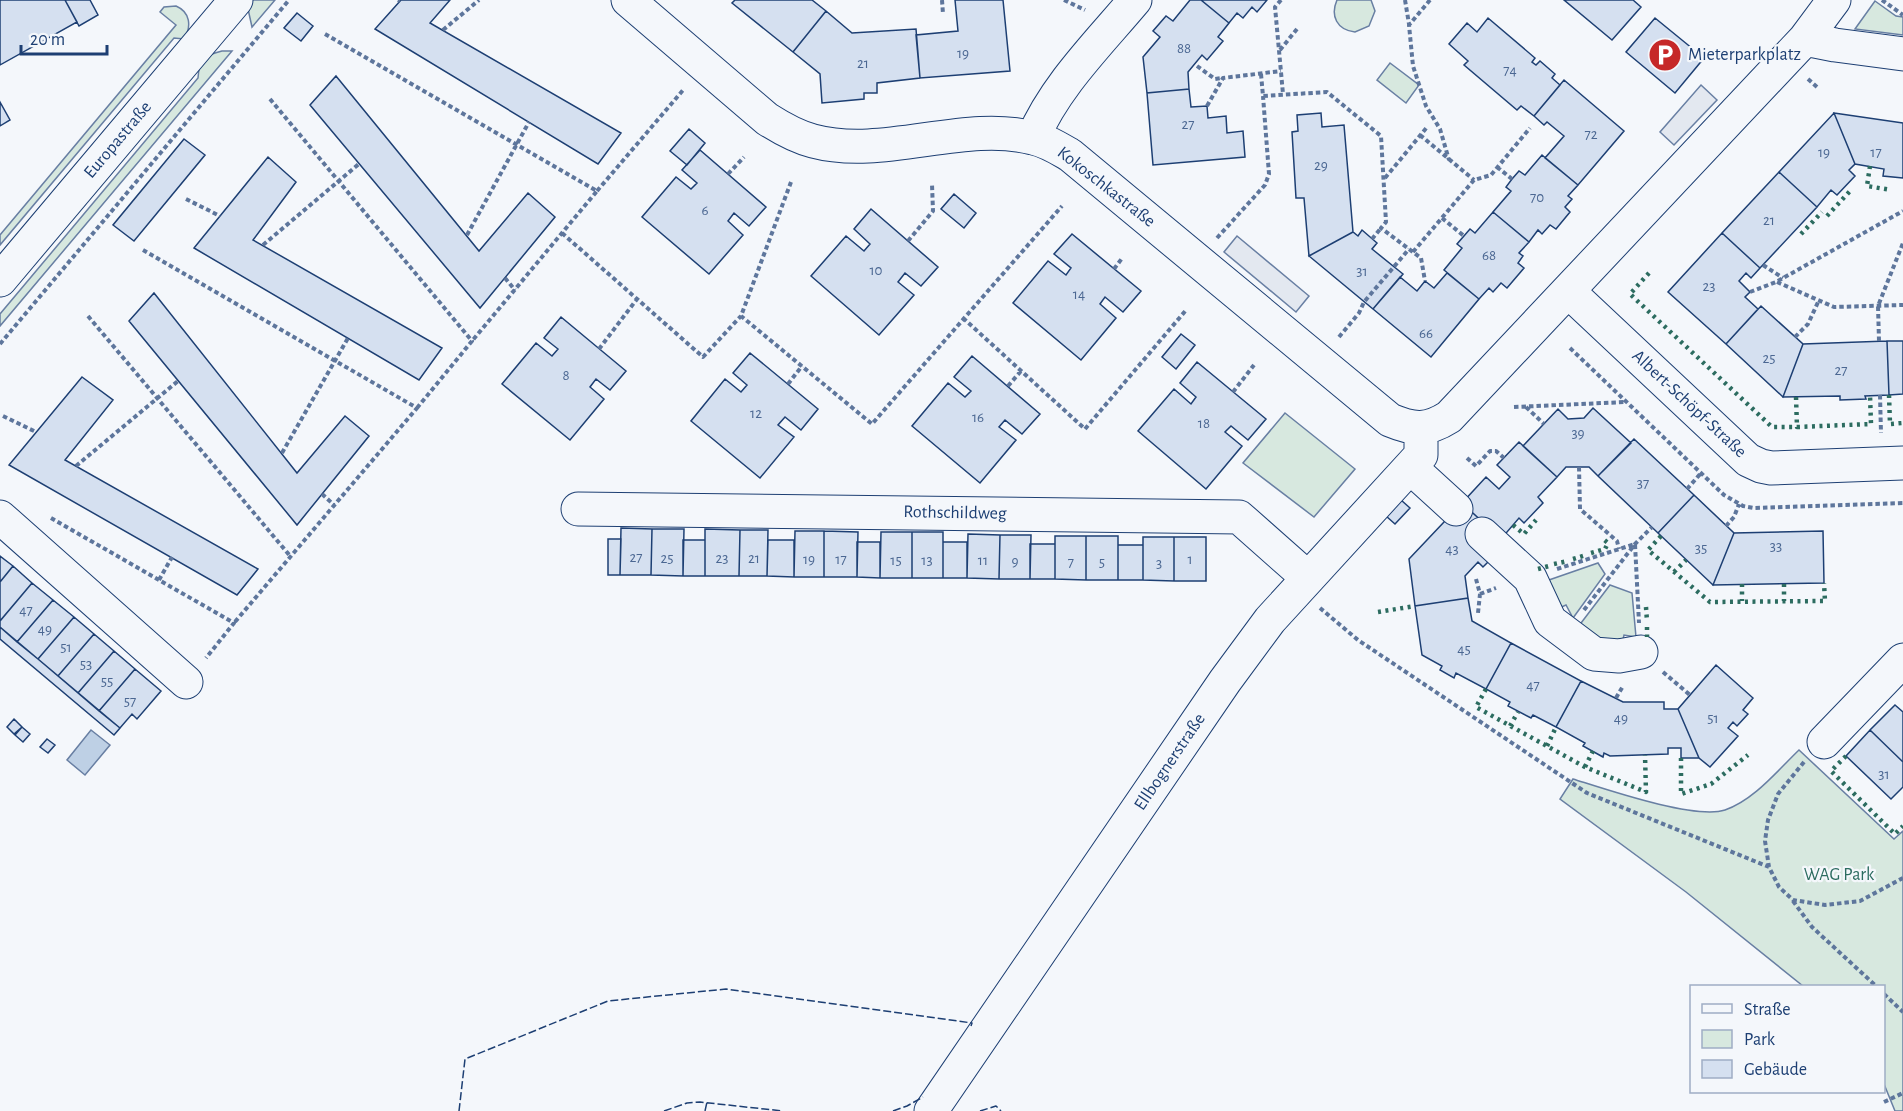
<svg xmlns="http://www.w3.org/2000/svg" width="1903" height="1111" font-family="'Alegreya Sans',sans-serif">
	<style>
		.green { fill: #d7e8df; stroke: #687fa3; stroke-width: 1.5 }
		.parking { fill: #e3e8f0; stroke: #687fa3; stroke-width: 1.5 }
		.water { fill: #bed0e5; stroke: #687fa3; stroke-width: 1.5 }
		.building { fill: #d5e0f0; stroke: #1d3f73; stroke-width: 1.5 }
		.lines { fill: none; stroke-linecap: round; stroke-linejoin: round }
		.minor-casing { stroke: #1d3f73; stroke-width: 35 }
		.path { stroke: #5e769c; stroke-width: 4; stroke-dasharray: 4.5 3; stroke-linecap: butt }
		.minor { stroke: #f4f7fb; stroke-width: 33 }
		.hedge { stroke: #2c6c60; stroke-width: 4.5; stroke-dasharray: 3 4.5; stroke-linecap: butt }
		.fence { stroke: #1d3f73; stroke-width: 1.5; stroke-dasharray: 8 3; stroke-linecap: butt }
		.labels { text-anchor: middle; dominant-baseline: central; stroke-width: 4.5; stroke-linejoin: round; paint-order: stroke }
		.number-label { font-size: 15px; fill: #4b6792 }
		.poi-label { font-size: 18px; fill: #1d3f73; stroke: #f4f7fb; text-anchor: start }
		.street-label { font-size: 18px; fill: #1d3f73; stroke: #f4f7fb }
		.park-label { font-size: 18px; fill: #2c6c60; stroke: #f4f7fb }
	</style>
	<rect width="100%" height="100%" fill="#f4f7fb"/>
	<path class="green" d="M251,0H275L252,27L248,9Z
		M1337,0H1371L1375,11L1369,26L1355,32C1337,30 1330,16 1337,0Z
		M1875,1L1896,16L1903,17V35L1855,29Z
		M176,6C190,12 192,26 184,39L174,38L0,245V235L176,25L160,12L164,7Z
		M222,51H232L0,326V314L198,78C199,59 205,55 222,51Z
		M1390,63L1419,85L1406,103L1377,80Z
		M1285,413L1355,469L1314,517L1243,463Z
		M1598,563L1605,574L1573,618L1566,605L1557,609L1546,581Z
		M1610,585L1632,593L1636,637L1624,635L1622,644L1597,647L1578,627Z
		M1799,750L1894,839L1903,831V1111H1895L1884,1084V986H1803L1686,892L1560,799L1573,779C1605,789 1695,820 1725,810C1754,800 1777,771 1799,750Z"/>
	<path class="parking" d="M1701,85L1717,100L1674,145L1660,132Z
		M1237,236L1309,296L1296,312L1224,252Z"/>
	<path class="water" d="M91,730L110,745L85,775L67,760Z"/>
	<path class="building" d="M0,0H65L77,22L0,65Z
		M65,0H90L98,15L79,26Z
		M401,0H450L430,23L621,133L598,164L375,29Z
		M735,0H812L826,11L793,52L732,3Z
		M955,0H1003L1010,71L920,78L916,35L958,31Z
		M1190,0H1201L1229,23L1218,37L1223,41L1207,60L1202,55L1188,72L1189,89L1147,93L1143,57L1160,37L1153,31L1166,16L1173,21Z
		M1201,0H1267L1257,12L1252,7L1243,18L1237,13L1229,23Z
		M1564,0H1633L1641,7L1612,40Z
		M826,11L852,33L916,29L920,78L877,83V93H864V99L822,103L820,74L793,52Z
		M297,13L313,26L301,41L284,28Z
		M1488,18L1535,58L1532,62L1536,65L1540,61L1555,74L1552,78L1560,85L1534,116L1521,106L1517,110L1464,65L1468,61L1449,44L1467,23L1477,32Z
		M1655,18L1704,58L1675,93L1626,52Z
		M336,76L479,251L528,193L555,217L480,308L310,105Z
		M1564,80L1624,131L1578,185L1545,158L1564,136L1547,122L1544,125L1534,116Z
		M1189,89L1191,107L1207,106L1208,118L1226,116L1227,133L1243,131L1245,157L1153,165L1147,93Z
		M0,102L10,120L0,126Z
		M1321,113L1322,127L1344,125L1353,232L1309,256L1304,198H1296L1292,132L1298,131L1297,115Z
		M1834,113L1903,123V178L1883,176L1884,169L1855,164Z
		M1834,113L1855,164L1849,170L1855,176L1837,195L1831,190L1817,207L1779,172Z
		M689,129L705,143L687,165L670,151Z
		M184,139L205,155L134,241L113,225Z
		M700,150L766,207L749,226L734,213L728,221L743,235L709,274L642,217L676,177L691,189L697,183L682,170Z
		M1542,155L1578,185L1568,196L1572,199L1565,207L1570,212L1556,229L1550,225L1542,234L1538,230L1529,242L1493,212L1511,191L1506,187L1512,179L1519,171L1525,175Z
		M268,157L296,182L253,240L442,348L419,380L194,248Z
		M1779,172L1817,207L1760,268L1722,233Z
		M954,194L976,213L964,228L941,209Z
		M871,209L938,267L921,286L905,273L898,282L914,295L879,335L811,276L846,236L864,251L870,244L854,229Z
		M1493,212L1529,242L1519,253L1523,256L1518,263L1524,268L1507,288L1501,283L1493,292L1489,288L1479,299L1444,270L1462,248L1457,244L1470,229L1475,233Z
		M1362,230L1377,243L1372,249L1403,274L1373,309L1309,256L1353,232L1358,236Z
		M1722,233L1760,268L1751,278L1746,273L1739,281L1750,292L1745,297L1758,309L1726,344L1668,292Z
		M1072,234L1141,291L1123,312L1105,297L1100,304L1116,318L1081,360L1013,303L1048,261L1066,275L1071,268L1054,254Z
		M1447,273L1479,299L1431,357L1373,309L1400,277L1417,291L1425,281L1434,288Z
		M154,293L297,473L345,416L369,436L297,525L129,321Z
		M1761,306L1803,344L1783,397L1726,344Z
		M561,317L626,371L610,390L596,379L590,387L604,399L570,440L502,384L536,343L552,356L558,349L544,338Z
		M1181,334L1195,345L1176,369L1162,357Z
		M1887,341L1889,395L1865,396L1866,399L1840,400V396L1783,397L1803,344Z
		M1887,341H1903V394L1889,395Z
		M750,353L818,409L801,430L785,417L778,425L794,437L760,478L691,421L725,379L741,392L747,385L733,373Z
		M972,356L1040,414L1022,434L1005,420L999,427L1016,440L980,483L912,426L948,383L965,397L971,391L954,377Z
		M1197,362L1266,419L1248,440L1231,426L1225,432L1242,446L1206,489L1138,431L1174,389L1191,404L1196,397L1180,383Z
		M82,377L113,400L65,460L258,569L237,595L9,465Z
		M1593,408L1631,443L1598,476L1589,467H1566L1557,477L1523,446L1558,409L1568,419L1584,418Z
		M1634,439L1694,495L1658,533L1598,476Z
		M1519,442L1557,477L1538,497L1543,503L1524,523L1519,518L1501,539L1462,503L1486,477L1499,489L1510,477L1497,465Z
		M1694,495L1734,533L1713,585L1658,533Z
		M1401,500L1410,508L1395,524L1386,516Z
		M1462,503L1488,527L1493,557L1483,567L1478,562L1465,576L1468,598L1415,606L1409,559Z
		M621,528L652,529L651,575H620Z
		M652,529H684L683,576L651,575Z
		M705,529L740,530L739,576H705Z
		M740,530H768L767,576H739Z
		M795,531H824V577H794Z
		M824,531L858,532L857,577H824Z
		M1823,531L1824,583L1713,585L1734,533Z
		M881,532H912V578H880Z
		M912,532H943V578H912Z
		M968,534L1000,535L999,579L967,578Z
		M1000,535H1031L1030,579H999Z
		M1055,536H1086V580L1055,579Z
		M1086,536H1118V580H1086Z
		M1143,537H1174V581L1143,580Z
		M1174,537H1206V581H1174Z
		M608,539H621L620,575H608Z
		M683,540H705V576H683Z
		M768,540H794V577L767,576Z
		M857,542H880V578L857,577Z
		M943,542H967V578H943Z
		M1030,544H1055V579H1030Z
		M1118,545H1143V580H1118Z
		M0,556L13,566L0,582Z
		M13,566L32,583L0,621V582Z
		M32,583L53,600L17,642L0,627V621Z
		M1468,598L1472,621L1511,643L1486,689L1456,673L1454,678L1440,670L1442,666L1422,655L1415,606Z
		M53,600L74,617L38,659L17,642Z
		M74,617L94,634L58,676L38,659Z
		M0,627L120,728L114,735L0,639Z
		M94,634L114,651L78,693L58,676Z
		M1511,643L1581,681L1556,727L1533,715L1531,718L1508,706L1510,702L1486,689Z
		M114,651L135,669L99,711L78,693Z
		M1716,665L1753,698L1743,710L1748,714L1737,726L1733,722L1728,728L1738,736L1710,767L1699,758L1678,709Z
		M135,669L161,691L137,719L132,714L120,728L99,711Z
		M1581,681L1623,702H1664V709H1678L1699,758H1681V748H1668V754L1610,756L1604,753L1603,757L1583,746L1585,743L1556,727Z
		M1895,705L1903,712V762L1870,730Z
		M14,719L22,727L14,734L7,727Z
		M22,727L30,734L23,742L15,735Z
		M1870,730L1903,762V787L1891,799L1846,756Z
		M47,739L55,745L48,753L40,747Z"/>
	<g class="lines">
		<g class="minor-casing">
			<path id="minor" d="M628,0L767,119C781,128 797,137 813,141C884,160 964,120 1033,138C1047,141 1058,148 1070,155L1390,420C1414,430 1427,431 1449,417L1805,39L1834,0
				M1805,39L1835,45L1903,54
				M1033,138C1055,86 1099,43 1135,0
				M0,280L236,0
				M1568,291L1748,460L1761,466L1771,468L1903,463
				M1410,467L1456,509
				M578,509L1239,517L1308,578
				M0,517L186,682
				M1482,534L1530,578L1550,621L1594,654L1619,656L1641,652
				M1824,742L1903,660
				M931,1111L1225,681L1270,620L1421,455V429"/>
		</g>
		<path class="path" d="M398,0L400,1
			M942,0L943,14
			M1064,0L1085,10
			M1281,0L1275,7L1283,94
			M1405,0L1409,24
			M1430,0L1409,25L1413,66L1426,106L1440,129L1449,160
			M1882,0L1903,15
			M443,30L479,0
			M325,34L597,191L472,341
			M1280,50L1297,29
			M1197,66L1215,79L1222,78
			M1261,74L1263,96L1327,92L1381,136L1386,222L1381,228L1421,258L1425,281
			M1808,79L1817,87
			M270,99L472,341L417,408
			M1207,106L1223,78L1281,71
			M1420,135L1474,180
			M1497,167L1512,179
			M728,174L744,157
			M1385,178L1428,126
			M791,182L741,316L872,424L1062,206
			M597,191L684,89
			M186,199L220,216
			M1442,218L1464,236
			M562,233L703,357L741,316
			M467,235L529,122
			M1217,238L1265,185L1269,174L1263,96
			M1372,239L1381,228
			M908,241L933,211L932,184
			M263,245L360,163
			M143,250L417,408L234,623
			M1413,252L1474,180L1491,175L1530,128
			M1763,265L1783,278
			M1114,269L1123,257
			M505,278L515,290
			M1777,282L1834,307L1903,305
			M1750,292L1776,282L1903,211
			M88,316L291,557
			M963,318L1085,429L1187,309
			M1339,337L1359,313L1364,302L1409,249
			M1795,337L1808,324L1819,300
			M1879,341L1878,306L1903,243
			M0,344L289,0
			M1570,348L1724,495L1743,506L1754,508L1903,503
			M599,349L637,299
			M788,384L802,366
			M1008,386L1021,371
			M1233,392L1254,365
			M1880,395L1881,433
			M1514,407L1626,402
			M1526,407L1544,424
			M3,416L36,432
			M282,453L348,338
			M1467,458L1476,466L1490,451H1496L1504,458
			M76,466L178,381
			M1579,467L1580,509L1617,541L1619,549
			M1687,489L1701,473
			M322,494L334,505
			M51,518L234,623L206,658
			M1726,526L1734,517L1739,504
			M1557,569L1635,544L1639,623
			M1476,579L1480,594L1478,613
			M159,580L172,557
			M1480,594L1496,588
			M1320,608L1358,640L1587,793L1769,867
			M1584,610L1635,544L1652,527
			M1663,672L1690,695
			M1616,698L1623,686
			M1804,762L1778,794L1768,820L1765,841L1769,867L1779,887L1793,900L1825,905L1860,901L1903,878
			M1793,901L1812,927L1876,986
			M1884,994L1903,1012
			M1884,1102L1903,1093"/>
		<use href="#minor" class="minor"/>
		<path class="hedge" d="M1870,166L1867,186L1891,190
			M1827,216L1850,191
			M1801,234L1822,212
			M1649,273L1630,294L1772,427H1797
			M1889,395L1890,424L1903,423
			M1796,397L1797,427L1871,424L1870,395
			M1513,525L1524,534L1536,520
			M1661,536L1648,550L1710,602L1825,601L1824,583
			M1591,553L1605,549L1608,543L1603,539
			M1573,559L1586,555
			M1554,564L1568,561
			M1538,569L1549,566
			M1674,572L1686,560
			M1742,584V601
			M1784,584V601
			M1646,607L1647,621
			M1378,612L1415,606
			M1647,627V637
			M1486,689L1476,707L1585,767L1646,792L1645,755
			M1510,726L1518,712
			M1547,746L1556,727
			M1846,756L1831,771L1895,834L1903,826
			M1681,758V794L1711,784L1748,755
			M1585,767L1593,751"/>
		<path class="fence" d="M459,1111L465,1059L608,1001L726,989L972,1023L971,1026
			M664,1111L687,1103L700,1102L783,1111
			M705,1111L707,1102
			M893,1111L907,1106L923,1097
			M980,1111L996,1106L1001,1111"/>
	</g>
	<defs>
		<g id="parking-disc" transform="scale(1.725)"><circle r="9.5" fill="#c62828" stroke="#f4f7fb"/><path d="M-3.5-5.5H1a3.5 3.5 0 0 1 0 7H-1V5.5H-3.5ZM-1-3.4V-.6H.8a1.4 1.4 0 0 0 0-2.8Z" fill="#fff"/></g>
	</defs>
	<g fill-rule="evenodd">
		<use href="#parking-disc" x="1665" y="55"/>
	</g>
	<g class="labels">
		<g class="number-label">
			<text x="1184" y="48">88</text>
			<text x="963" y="53">19</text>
			<text x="863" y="63">21</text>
			<text x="1510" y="70">74</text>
			<text x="1188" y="124">27</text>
			<text x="1591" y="134">72</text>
			<text x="1824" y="152">19</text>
			<text x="1876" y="152">17</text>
			<text x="1321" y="165">29</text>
			<text x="1537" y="197">70</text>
			<text x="705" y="210">6</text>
			<text x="1769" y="220">21</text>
			<text x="1489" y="255">68</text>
			<text x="876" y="270">10</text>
			<text x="1362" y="271">31</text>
			<text x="1709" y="286">23</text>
			<text x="1079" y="294">14</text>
			<text x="1426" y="333">66</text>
			<text x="1769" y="358">25</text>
			<text x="1841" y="370">27</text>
			<text x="566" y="375">8</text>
			<text x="756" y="413">12</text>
			<text x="978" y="417">16</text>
			<text x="1204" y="423">18</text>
			<text x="1578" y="433">39</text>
			<text x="1643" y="483">37</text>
			<text x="1776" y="546">33</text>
			<text x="1701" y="548">35</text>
			<text x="1452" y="549">43</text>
			<text x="636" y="557">27</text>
			<text x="667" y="558">25</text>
			<text x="722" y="558">23</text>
			<text x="754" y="558">21</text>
			<text x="809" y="559">19</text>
			<text x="841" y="559">17</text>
			<text x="1190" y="559">1</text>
			<text x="896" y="560">15</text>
			<text x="927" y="560">13</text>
			<text x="983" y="560">11</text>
			<text x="1015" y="561">9</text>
			<text x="1071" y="562">7</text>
			<text x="1102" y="562">5</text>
			<text x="1159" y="563">3</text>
			<text x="26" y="610">47</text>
			<text x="45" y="629">49</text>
			<text x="66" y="647">51</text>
			<text x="1464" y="649">45</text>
			<text x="86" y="664">53</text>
			<text x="107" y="681">55</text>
			<text x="1533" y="685">47</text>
			<text x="130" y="701">57</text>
			<text x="1621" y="718">49</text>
			<text x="1713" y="718">51</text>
			<text x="1884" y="774">31</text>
		</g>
		<g class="poi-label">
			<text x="1688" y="55">Mieterparkplatz</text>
		</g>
		<g class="street-label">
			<text transform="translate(118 140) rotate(-50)">Europastraße</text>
			<text transform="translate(1106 187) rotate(38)">Kokoschkastraße</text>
			<text transform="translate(1689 404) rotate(43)">Albert-Schöpf-Straße</text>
			<text transform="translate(955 513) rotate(1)">Rothschildweg</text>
			<text transform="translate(1170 762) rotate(-56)">Ellbognerstraße</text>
		</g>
		<g class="park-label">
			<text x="1839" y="875">WAG Park</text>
		</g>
	</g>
	<rect x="1690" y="985" width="195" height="108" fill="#f4f7fb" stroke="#9eadc5" stroke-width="1.5"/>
	<rect x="1702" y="1004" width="30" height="9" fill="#f4f7fb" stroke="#9eadc5" stroke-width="1.5"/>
	<text x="1744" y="1015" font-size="18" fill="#1d3f73">Straße</text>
	<rect x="1702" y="1030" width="30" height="18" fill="#d7e8df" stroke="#9eadc5" stroke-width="1.5"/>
	<text x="1744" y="1045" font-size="18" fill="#1d3f73">Park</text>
	<rect x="1702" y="1060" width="30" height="18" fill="#d5e0f0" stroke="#9eadc5" stroke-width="1.5"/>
	<text x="1744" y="1075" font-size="18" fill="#1d3f73">Gebäude</text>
	<path d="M21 45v9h86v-9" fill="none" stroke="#1d3f73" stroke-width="3"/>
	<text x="30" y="45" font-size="18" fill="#1d3f73" stroke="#f4f7fb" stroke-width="4.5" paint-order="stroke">20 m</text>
</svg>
